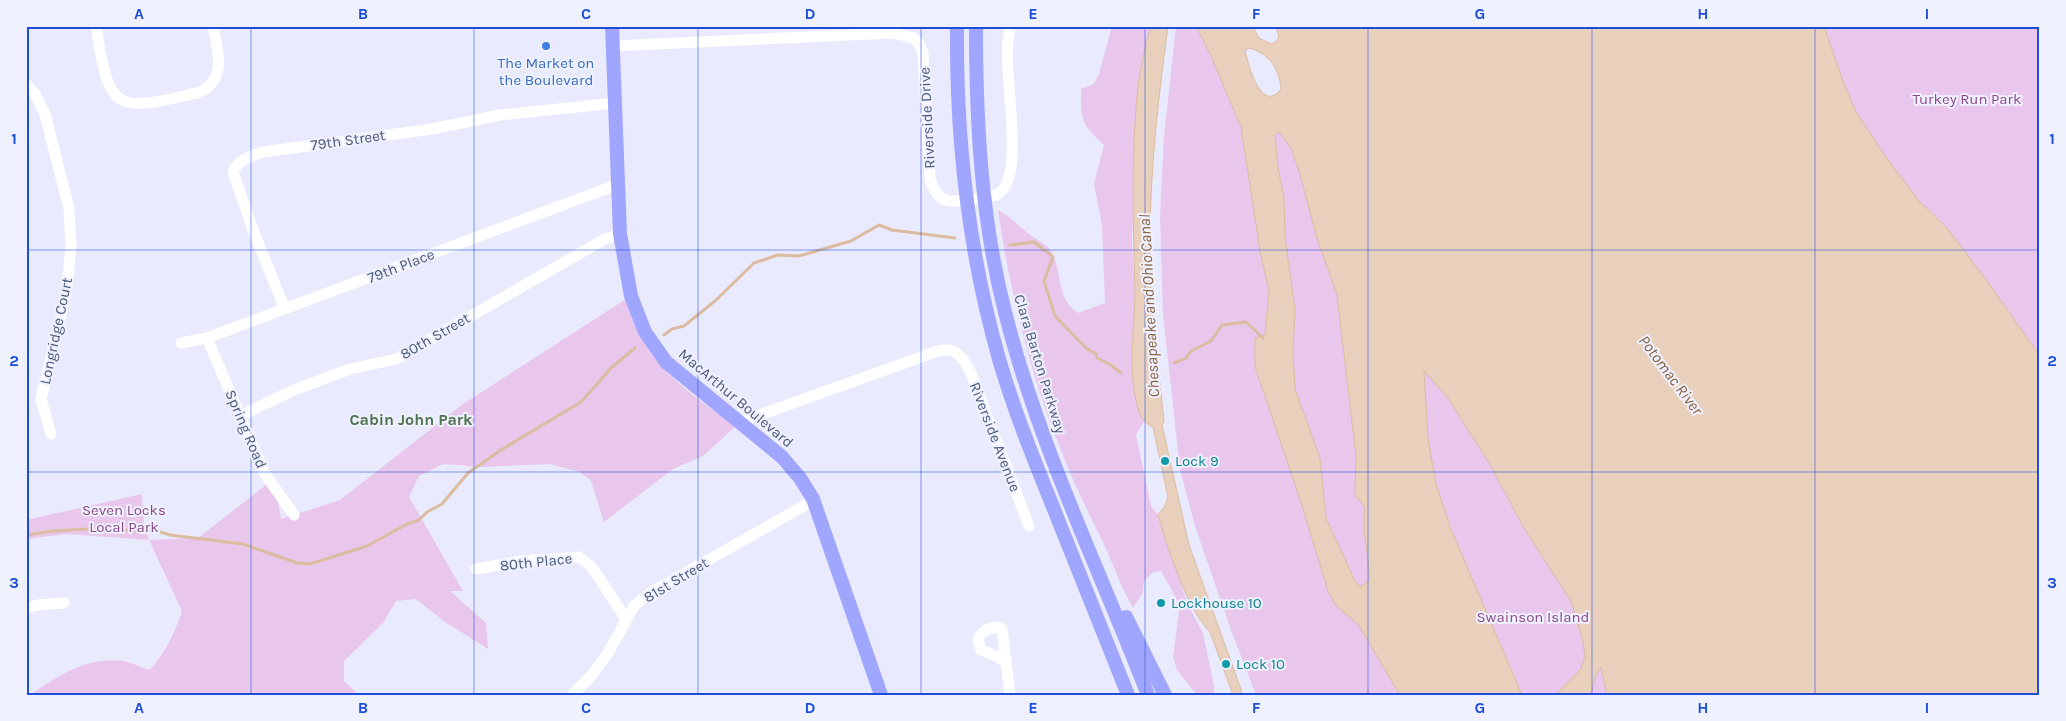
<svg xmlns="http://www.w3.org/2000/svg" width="2066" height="721" font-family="Karla,sans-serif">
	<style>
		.green { fill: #e9c6ec }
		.water { fill: #e9d0bc; stroke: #dbbca1; fill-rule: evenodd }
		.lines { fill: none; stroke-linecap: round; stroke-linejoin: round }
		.stream { stroke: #dbbca1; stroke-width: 3 }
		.minor { stroke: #fff; stroke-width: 11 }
		.major { stroke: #a0a5fe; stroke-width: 14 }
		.grid { fill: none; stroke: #1d4ed8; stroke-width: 1; stroke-opacity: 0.55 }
		.shop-dot { fill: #3f7fe0; stroke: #f0f1ff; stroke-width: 2 }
		.culture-dot { fill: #0f9aa8; stroke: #f0f1ff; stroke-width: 2 }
		.labels { text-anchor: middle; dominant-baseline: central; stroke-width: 4; stroke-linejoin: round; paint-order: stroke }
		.shop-label { font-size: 15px; fill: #366cbe; stroke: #f0f1ff }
		.park-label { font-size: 15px; fill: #8c478b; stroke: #f0f1ff }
		.street-label { font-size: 15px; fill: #4b5a7a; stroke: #f0f1ff }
		.culture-label { font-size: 15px; fill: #0d838f; stroke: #f0f1ff; text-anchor: start }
		.water-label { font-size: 16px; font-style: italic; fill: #876240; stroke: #f0f1ff }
		.neighbourhood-label { font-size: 16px; font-weight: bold; fill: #4e724d; stroke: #f0f1ff }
		.neatline { fill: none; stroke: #1d4ed8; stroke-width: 2 }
		.grid-label { font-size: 16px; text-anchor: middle; font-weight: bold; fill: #1d4ed8 }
	</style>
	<rect width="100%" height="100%" fill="#e9eafd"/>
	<path class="green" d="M1112,26H1151L1138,86L1132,241L1135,291L1133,372L1137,400L1144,421L1136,435L1151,506L1158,515L1188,605L1203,633L1214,686V695H1197L1177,670L1173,657L1180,605L1161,571L1153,572L1144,581L1142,594L1133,608C1118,582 1110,554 1096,528C1045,428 1014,321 998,210C1010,216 1018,226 1029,234C1037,240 1047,244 1052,253C1063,274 1056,299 1078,313L1105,303L1102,225L1094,184L1104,145C1081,123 1081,121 1081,89L1094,84L1099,74Z
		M1176,26H1196L1211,56L1241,127L1247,158L1260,251L1269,291L1265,335L1255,367L1300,499L1328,591L1336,606L1358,624L1400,695H1256L1231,630L1196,529L1180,470L1163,314L1160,217L1164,137Z
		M1824,26H2040V356L1984,277L1947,228L1919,201L1883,153L1856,112L1842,79Z
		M1279,132L1291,147L1299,171L1317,238L1337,295L1356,456L1355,495L1365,507C1361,534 1370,555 1369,581L1360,587L1354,579L1326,518L1320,458L1295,389L1293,353L1295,310L1285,237L1284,198L1278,168L1275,134Z
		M626,299C642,363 685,390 736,426L703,456L673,469L604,522L591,481L580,472L549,464L481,467L443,464L419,476L409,497L463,591H450L486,623L488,649L445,622L416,599L396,601L383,623L344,661V681L359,695L33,693C60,674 90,656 124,661C133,663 142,668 150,670C165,653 175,633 182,611L149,540L67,534L26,539V520L142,494L144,527L149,540L198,538L266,485L278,500L281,519L340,500L463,404Z
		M1424,371L1448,398L1491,466L1524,528L1571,601L1582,637L1585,656L1581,669L1555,695H1522C1494,625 1458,558 1437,486C1426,449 1428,409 1422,372Z
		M1601,667L1607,695H1587L1592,691L1596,675Z"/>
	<path class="water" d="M1151,26H1168C1157,108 1148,190 1150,273C1152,323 1159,372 1164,421L1162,425L1189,545L1243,695H1233L1210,632C1186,608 1168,548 1158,515L1165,506L1168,497L1153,427C1147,424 1143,421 1140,414C1126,378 1135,328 1135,290C1133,222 1131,153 1138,86C1141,65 1145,46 1151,26Z
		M1196,26H1252L1259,38L1271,44L1276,42L1279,37L1276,26H1824L1842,79L1856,112L1883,153L1919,201L1947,228L1984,277L2040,356V695H1607L1601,667L1596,675L1592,691L1587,695H1555L1581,669L1585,656L1582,637L1571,601L1524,528L1491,466L1448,398L1424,371L1428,439L1436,484L1450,527L1522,695H1400L1358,624L1336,606L1328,591L1300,499L1255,367V338L1265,335L1269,291L1260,251L1241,127L1211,56ZM1250,48C1270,55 1279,68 1281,89C1261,115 1248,64 1245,50ZM1279,132L1291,148L1299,171L1317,238L1337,295L1356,456L1355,495L1365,507C1361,535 1370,555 1369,581L1360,587L1354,579L1326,518L1320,458L1295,389L1293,353L1295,310L1285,237L1284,198L1278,168L1275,134Z"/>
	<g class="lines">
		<path class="stream" d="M1010,245L1034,242L1053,257L1044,281L1055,316L1086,348L1096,354L1097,358L1111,365L1121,373
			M664,335L672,329L684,326L715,301L754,263L778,255L799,256L851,241L879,225L892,230L955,238
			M1174,363L1186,358L1191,351L1211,341L1222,325L1246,322L1263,338
			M26,535L53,531L88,529L157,531L170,535L243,544L297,563L310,564L367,546L407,524L419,520L427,512L442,504L468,473L501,450L581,402L612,367L635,348"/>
		<path class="minor" d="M96,26C100,46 103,97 127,102C146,107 177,97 197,93C228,81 218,52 213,26
			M613,46L892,33L914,38L920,45L923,53L930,179C933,186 936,196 943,199C954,205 984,197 996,195C1031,179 997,60 1011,26
			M26,84L35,94L45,114L69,209L71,246L67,289L41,399L51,434
			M285,309L253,230L233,172C239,159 251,156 263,152L432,129L500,115L615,103
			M207,338L265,474L294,515
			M181,343L207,338L619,184
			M240,416L294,390L350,369L396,359L605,239L620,234
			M740,422L938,351C956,347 962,356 970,371L1029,526
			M476,569L522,561L579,557L592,567L626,619
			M26,608L38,605L64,603
			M1005,662L996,656L981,650L978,639C983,630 989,628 999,627L1002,629L1010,695
			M572,695L591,676L608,653L634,606L650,593L802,507L813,499"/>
		<path class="major" d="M612,26L620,234L631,296L645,332L666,362L782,457L800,478L813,499L881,695
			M957,26C956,140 968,250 999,359C1014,411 1035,462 1055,512C1079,573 1104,634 1128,695
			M976,26C976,122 981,218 1005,312C1038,444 1099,568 1148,695
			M1126,617L1165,695"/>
	</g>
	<path class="grid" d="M251,26V695M474,26V695M698,26V695M921,26V695M1145,26V695M1368,26V695M1592,26V695M1815,26V695M26,250H2040M26,472H2040"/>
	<circle class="shop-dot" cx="546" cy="46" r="5"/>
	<g class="culture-dot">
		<circle cx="1165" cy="461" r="5"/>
		<circle cx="1161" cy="603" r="5"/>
		<circle cx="1226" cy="664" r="5"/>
	</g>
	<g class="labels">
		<g class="shop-label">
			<text x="546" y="63">The Market on<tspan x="546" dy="17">the Boulevard</tspan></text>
		</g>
		<g class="park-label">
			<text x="1967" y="99">Turkey Run Park</text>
			<text x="124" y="510">Seven Locks<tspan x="124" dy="17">Local Park</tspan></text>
			<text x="1533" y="617">Swainson Island</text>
		</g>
		<g class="street-label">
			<text transform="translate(927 118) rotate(-93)">Riverside Drive</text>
			<text transform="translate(348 140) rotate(-8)">79th Street</text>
			<text transform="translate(401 266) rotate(-21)">79th Place</text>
			<text transform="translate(56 331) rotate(-78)">Longridge Court</text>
			<text transform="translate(435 336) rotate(-30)">80th Street</text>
			<text transform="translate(1040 364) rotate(73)">Clara Barton Parkway</text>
			<text transform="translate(736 398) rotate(40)">MacArthur Boulevard</text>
			<text transform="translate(246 429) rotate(67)">Spring Road</text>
			<text transform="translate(995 437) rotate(69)">Riverside Avenue</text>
			<text transform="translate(536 562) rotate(-6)">80th Place</text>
			<text transform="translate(676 580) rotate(-31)">81st Street</text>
		</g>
		<g class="culture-label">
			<text x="1175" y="461">Lock 9</text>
			<text x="1171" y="603">Lockhouse 10</text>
			<text x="1236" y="664">Lock 10</text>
		</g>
		<g class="water-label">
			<text transform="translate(1149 306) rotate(-93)">Chesapeake and Ohio Canal</text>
			<text transform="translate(1671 375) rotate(53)">Potomac River</text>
		</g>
		<g class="neighbourhood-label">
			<text x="411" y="419">Cabin John Park</text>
		</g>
	</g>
	<rect width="2066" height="721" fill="none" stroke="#f0f1ff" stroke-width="55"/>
	<rect x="28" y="28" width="2010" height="666" class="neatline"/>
	<g class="grid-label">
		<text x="139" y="19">A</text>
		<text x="363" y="19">B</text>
		<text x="586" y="19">C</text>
		<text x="810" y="19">D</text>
		<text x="1033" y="19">E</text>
		<text x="1256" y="19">F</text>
		<text x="1480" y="19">G</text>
		<text x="1703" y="19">H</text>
		<text x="1927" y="19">I</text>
		<text x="14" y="144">1</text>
		<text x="2052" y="144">1</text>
		<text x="14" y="366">2</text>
		<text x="2052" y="366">2</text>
		<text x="14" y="588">3</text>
		<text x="2052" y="588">3</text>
		<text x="139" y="713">A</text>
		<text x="363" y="713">B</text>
		<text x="586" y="713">C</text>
		<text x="810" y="713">D</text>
		<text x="1033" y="713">E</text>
		<text x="1256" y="713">F</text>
		<text x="1480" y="713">G</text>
		<text x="1703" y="713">H</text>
		<text x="1927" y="713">I</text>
	</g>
</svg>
